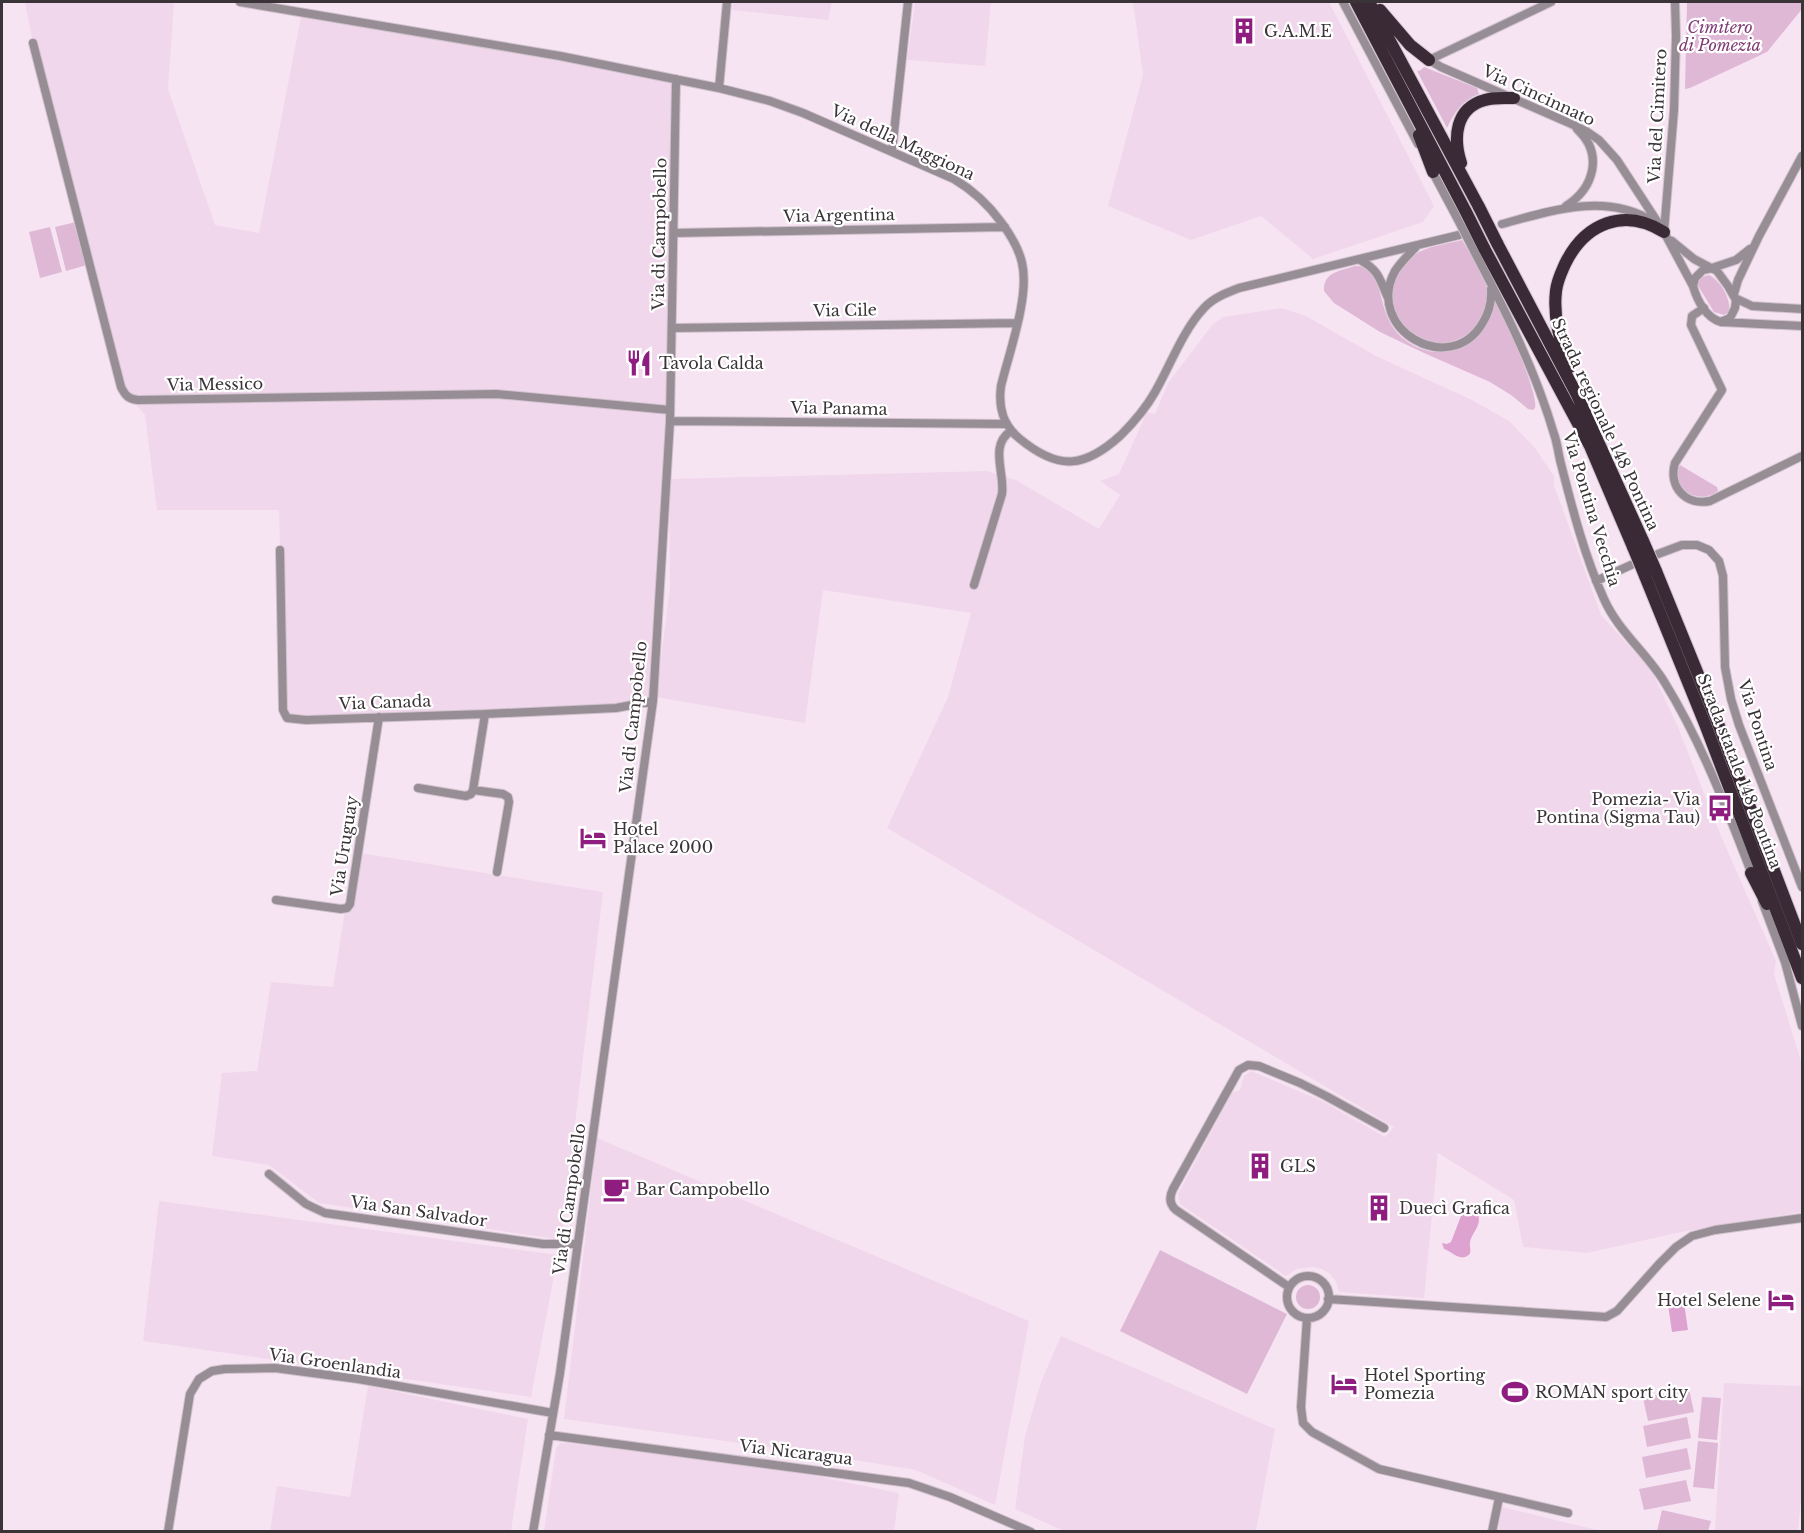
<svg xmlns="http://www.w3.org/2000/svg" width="1804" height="1533" font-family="'Libre Baskerville',serif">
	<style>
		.built { fill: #f1d7eb }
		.green { fill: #dfb8d6 }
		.water { fill: #dea2d1 }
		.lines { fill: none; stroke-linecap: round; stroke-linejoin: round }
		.minor-casing { stroke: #d1c1ce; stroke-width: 10 }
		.highway-casing { stroke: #d1c1ce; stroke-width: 14 }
		.minor { stroke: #968e94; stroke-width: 8 }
		.highway { stroke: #392a36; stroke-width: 12 }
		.minor-bridge-casing { stroke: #d1c1ce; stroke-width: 10; stroke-linecap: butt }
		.highway-bridge-casing { stroke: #d1c1ce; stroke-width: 14; stroke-linecap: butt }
		.minor-bridge { stroke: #968e94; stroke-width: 8 }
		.highway-bridge { stroke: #392a36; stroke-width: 12 }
		.labels { text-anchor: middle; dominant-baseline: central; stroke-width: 4.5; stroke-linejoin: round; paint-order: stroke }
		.park-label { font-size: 16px; font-style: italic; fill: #7f3973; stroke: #fff }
		.poi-label { font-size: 16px; fill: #3a3338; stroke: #fff; text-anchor: start }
		.street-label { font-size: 16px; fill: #3a3338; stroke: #fff }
	</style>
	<rect width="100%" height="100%" fill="#f7e4f3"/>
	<path class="built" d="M25,2H174L168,89L215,225L259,233L302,12L676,79L673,284L653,701L641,704L306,720L284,713L279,510H157L145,415L121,387L33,43Z
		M733,2H832L828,20L732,10Z
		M915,2H991L985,66L907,60Z
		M1133,2H1329L1434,206L1423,222L1313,259L1261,216L1191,240L1108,206L1143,75Z
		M1282,308L1306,316L1376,356L1472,400L1509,421L1535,448L1554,476V485L1601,615L1644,662L1655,678L1678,727L1721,836L1776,961L1774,974L1802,1064V1212L1681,1232L1587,1253L1523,1247L1514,1200L1438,1153L1424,1298L1339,1292L1336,1282L1330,1274L1322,1269L1312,1267L1297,1269L1286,1276L1180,1204L1178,1194L1232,1093L1240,1090L1244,1076L1251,1071L1322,1101L1385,1137L1394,1127L887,828L948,697L971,613L823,590L805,723L656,697L670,588L669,479L987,471L1016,480L1099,529L1120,495L1100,481L1119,474L1147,412L1155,414L1168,383L1213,324L1223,317Z
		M354,852L603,892L561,1240L319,1203L269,1165L212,1156L222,1073L257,1071L271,982L333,987Z
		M597,1138L1029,1321L995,1505L916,1470L792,1450L564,1419Z
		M159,1201L558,1255L531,1397L143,1341Z
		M1061,1336L1275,1429L1256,1531H1064L1015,1509L1025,1436L1041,1382Z
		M1724,1383L1802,1386V1488L1798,1531H1715Z
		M368,1386L528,1419L511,1531H270L277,1486L350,1497Z
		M560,1443H567L787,1470L899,1493L894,1531L544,1532L556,1448Z
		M1502,1507L1601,1531H1498Z"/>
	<path class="green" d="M1687,2H1802V9L1767,52L1690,88L1685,89Z
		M1424,67L1477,88L1479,94C1462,100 1454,113 1447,128L1417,71L1421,70Z
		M76,222L87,265L66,271L55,227Z
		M50,227L62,272L40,278L29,232Z
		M1462,240C1470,254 1481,270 1486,285C1497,320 1460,351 1426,342C1422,341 1418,337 1414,335C1386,317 1385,274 1414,255C1427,246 1447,244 1462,240Z
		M1355,266C1362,266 1367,267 1371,272C1380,284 1381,302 1387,316C1399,347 1437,362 1467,345C1483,336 1489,322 1494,304L1497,303C1505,319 1539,394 1535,408L1533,410L1528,409L1511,395L1490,382L1424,353L1380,332L1334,303L1324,291C1323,272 1340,271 1355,266Z
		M1709,275C1720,280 1732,300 1729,312L1724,315L1714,312L1697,284L1702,277Z
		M1680,465L1717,487L1718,491C1698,506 1670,489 1680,465Z
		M1160,1250L1287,1314L1247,1394L1120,1331Z
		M1296 1297a12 12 0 1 1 24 0a12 12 0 1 1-24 0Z
		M1689,1389L1694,1412L1648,1421L1643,1398Z
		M1702,1397L1721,1398L1717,1440L1698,1438Z
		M1687,1417L1691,1438L1647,1447L1643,1426Z
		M1698,1441L1718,1443L1714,1489L1693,1487Z
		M1687,1448L1691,1469L1646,1478L1642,1457Z
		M1686,1480L1691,1501L1644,1510L1639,1489Z
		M1662,1510L1711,1521L1708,1531H1657Z"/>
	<path class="water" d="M1469,1211L1478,1214C1482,1226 1472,1232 1470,1242C1469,1248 1473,1253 1467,1256C1459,1261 1451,1251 1444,1249L1442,1243L1447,1244L1451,1242L1461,1216Z
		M1683,1296L1688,1330L1672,1332L1667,1298Z"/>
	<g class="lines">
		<g class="minor-casing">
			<path id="minor" d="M240,2L560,56L719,88L770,101L803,113L954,179C974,191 988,204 1001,222C1010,234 1019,249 1022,263C1030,296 1009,353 1001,386C998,408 1003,425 1020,439C1059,471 1085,468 1121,435C1134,422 1146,408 1155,392C1170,366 1183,330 1204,308C1213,298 1226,293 1239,288L1459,235
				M1343,2L1418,144
				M33,43L121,387C125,395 128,399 138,400L496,394L670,410
				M1429,60L1441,67L1567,122L1586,131L1599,140L1617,160L1664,232L1693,286
				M1429,60L1551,2
				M719,88L727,2
				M892,151L908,2
				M1431,169L1456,216
				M1566,206C1594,188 1604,154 1577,129
				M1502,224C1550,211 1605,192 1652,221
				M1664,232L1674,110L1676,36L1675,2
				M674,233L1005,227
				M1672,241L1694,259L1711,268
				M1416,247C1409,254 1401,262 1395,271C1364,329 1449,378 1482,324C1489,313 1492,302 1491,289
				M1474,251C1505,310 1535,369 1554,434C1557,442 1558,451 1560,460C1572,507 1584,555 1604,599C1618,631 1647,653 1665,683C1702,743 1728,812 1753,877
				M1360,260C1379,270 1380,280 1388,298
				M1712,268L1736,260L1750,249
				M1734,294L1738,280L1759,236L1802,156
				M1735,298L1752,306L1802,309
				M1704,308L1692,316L1691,325L1722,390L1675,463C1668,487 1686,506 1710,501L1802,456
				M1721,322L1730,318L1735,308L1736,300L1728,286L1717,271L1712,268L1703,270L1695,278L1693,286C1697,300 1706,318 1721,322L1802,326
				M673,328L1017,323
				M670,421L1007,424
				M280,550L283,710L287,718L306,720L485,714L616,708L653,701
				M1658,554L1682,545H1697L1709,550L1719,561L1723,576L1725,667L1731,699L1739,725L1802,887
				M1596,581L1631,565
				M974,585L1002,494C1005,473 989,445 1011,431
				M418,788L466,796L471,794L473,790L503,794L508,797L509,802L497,872
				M473,790L485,714
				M276,900L341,909L347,908L350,904L379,717
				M1762,901L1785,962L1802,1026
				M269,1174L306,1204L325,1213L543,1244H577
				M1287 1297a21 21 0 1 1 42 0a21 21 0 1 1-42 0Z
				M1289,1287L1176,1210C1169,1204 1169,1197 1173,1189L1239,1070L1248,1065L1259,1066L1300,1083L1326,1096L1384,1128
				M1328,1299L1606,1317L1617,1311L1660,1263L1676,1247L1692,1236L1715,1230L1802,1218
				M1307,1318L1301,1407L1303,1423L1312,1432L1379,1469L1568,1513
				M549,1435L909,1483L950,1497L1031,1532
				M168,1532L190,1394L199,1379L212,1371L225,1369L275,1368L358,1379L553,1413
				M533,1532L560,1373L653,701L670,421L676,79
				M1492,1532L1499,1498"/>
		</g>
		<g class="highway-casing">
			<path id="highway" d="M1356,2L1466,212
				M1369,2L1479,207
				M1380,10L1410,45L1429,60
				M1419,135L1433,172
				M1461,163C1453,138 1455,108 1485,100C1494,97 1504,98 1514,98
				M1497,243L1577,395L1643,541
				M1484,248L1590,446L1633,547
				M1570,367C1560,342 1553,318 1556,291C1557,281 1561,273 1565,264C1585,223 1624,207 1664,232
				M1656,571L1717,721L1802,944
				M1645,576L1705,724L1802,978
				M1751,873L1767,904"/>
		</g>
		<use href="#minor" class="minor"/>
		<use href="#highway" class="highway"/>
		<g class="minor-bridge-casing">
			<path id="minor-bridge" d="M1456,216L1474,251"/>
		</g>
		<g class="highway-bridge-casing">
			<path id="highway-bridge" d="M1479,207L1497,243
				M1466,212L1484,248
				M1643,541L1656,571
				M1633,547L1645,576"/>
		</g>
		<use href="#minor-bridge" class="minor-bridge"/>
		<use href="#highway-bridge" class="highway-bridge"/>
	</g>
	<defs>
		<g id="building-bare" transform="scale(2.07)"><path d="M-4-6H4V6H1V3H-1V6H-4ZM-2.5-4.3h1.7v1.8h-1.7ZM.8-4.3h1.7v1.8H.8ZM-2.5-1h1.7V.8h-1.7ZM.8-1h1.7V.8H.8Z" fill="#8e1d7f" stroke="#fff" stroke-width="2.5" paint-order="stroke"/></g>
		<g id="restaurant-bare" transform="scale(2.07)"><path d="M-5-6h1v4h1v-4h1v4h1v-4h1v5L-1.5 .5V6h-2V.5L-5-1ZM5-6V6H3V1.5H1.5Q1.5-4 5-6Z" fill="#8e1d7f" stroke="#fff" stroke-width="2.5" paint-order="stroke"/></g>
		<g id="bus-bare" transform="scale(2.07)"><path d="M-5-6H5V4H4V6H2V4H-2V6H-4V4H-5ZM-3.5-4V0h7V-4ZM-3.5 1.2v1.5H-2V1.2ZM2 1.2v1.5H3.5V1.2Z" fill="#8e1d7f" stroke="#fff" stroke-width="2.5" paint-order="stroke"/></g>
		<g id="hotel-bare" transform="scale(2.07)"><path d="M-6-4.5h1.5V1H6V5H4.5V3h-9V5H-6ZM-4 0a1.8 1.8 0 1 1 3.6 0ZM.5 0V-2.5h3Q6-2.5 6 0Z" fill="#8e1d7f" stroke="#fff" stroke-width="2.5" paint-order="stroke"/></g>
		<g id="cafe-bare" transform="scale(2.07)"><path d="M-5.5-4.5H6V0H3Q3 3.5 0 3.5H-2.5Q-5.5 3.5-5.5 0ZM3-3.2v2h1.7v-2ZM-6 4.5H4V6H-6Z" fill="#8e1d7f" stroke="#fff" stroke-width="2.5" paint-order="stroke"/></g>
		<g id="stadium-bare" transform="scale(2.07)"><path d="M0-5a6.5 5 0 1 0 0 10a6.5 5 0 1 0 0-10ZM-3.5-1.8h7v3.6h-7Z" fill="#8e1d7f" stroke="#fff" stroke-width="2.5" paint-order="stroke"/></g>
	</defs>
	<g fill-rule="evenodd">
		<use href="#building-bare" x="1244" y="31"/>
		<use href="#restaurant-bare" x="639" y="363"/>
		<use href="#bus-bare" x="1720" y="808"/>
		<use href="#hotel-bare" x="593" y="838"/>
		<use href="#building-bare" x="1260" y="1166"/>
		<use href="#cafe-bare" x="616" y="1189"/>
		<use href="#building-bare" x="1379" y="1208"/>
		<use href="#hotel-bare" x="1781" y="1300"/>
		<use href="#hotel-bare" x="1344" y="1384"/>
		<use href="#stadium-bare" x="1515" y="1392"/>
	</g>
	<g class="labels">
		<g class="park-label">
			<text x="1720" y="27">Cimitero<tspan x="1720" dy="18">di Pomezia</tspan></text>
		</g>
		<g class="poi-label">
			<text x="1264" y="31">G.A.M.E</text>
			<text x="659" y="363">Tavola Calda</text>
			<text x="1700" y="799" text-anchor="end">Pomezia- Via<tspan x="1700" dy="18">Pontina (Sigma Tau)</tspan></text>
			<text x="613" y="829">Hotel<tspan x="613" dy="18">Palace 2000</tspan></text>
			<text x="1280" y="1166">GLS</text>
			<text x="636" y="1189">Bar Campobello</text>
			<text x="1399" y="1208">Duecì Grafica</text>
			<text x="1761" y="1300" text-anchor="end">Hotel Selene</text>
			<text x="1364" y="1375">Hotel Sporting<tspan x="1364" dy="18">Pomezia</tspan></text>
			<text x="1535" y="1392">ROMAN sport city</text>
		</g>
		<g class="street-label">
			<text transform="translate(1539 95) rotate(25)">Via Cincinnato</text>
			<text transform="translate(1657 116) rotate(-87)">Via del Cimitero</text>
			<text transform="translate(903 142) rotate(25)">Via della Maggiona</text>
			<text transform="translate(839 215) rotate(-1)">Via Argentina</text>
			<text transform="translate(659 234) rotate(-89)">Via di Campobello</text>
			<text transform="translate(845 310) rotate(-1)">Via Cile</text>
			<text transform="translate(215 384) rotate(-1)">Via Messico</text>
			<text transform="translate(839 408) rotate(1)">Via Panama</text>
			<text transform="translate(1606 424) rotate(65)">Strada regionale 148 Pontina</text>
			<text transform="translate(1592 509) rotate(73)">Via Pontina Vecchia</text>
			<text transform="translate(385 702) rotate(-2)">Via Canada</text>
			<text transform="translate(633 717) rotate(-84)">Via di Campobello</text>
			<text transform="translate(1758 725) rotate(72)">Via Pontina</text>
			<text transform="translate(1740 771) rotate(69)">Strada statale 148 Pontina</text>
			<text transform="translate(344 846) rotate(-81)">Via Uruguay</text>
			<text transform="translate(569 1199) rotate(-82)">Via di Campobello</text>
			<text transform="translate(419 1211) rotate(8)">Via San Salvador</text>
			<text transform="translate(335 1363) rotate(8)">Via Groenlandia</text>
			<text transform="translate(796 1452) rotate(7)">Via Nicaragua</text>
		</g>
	</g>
	<rect width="1804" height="1533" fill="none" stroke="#3a3338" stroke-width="6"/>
</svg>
